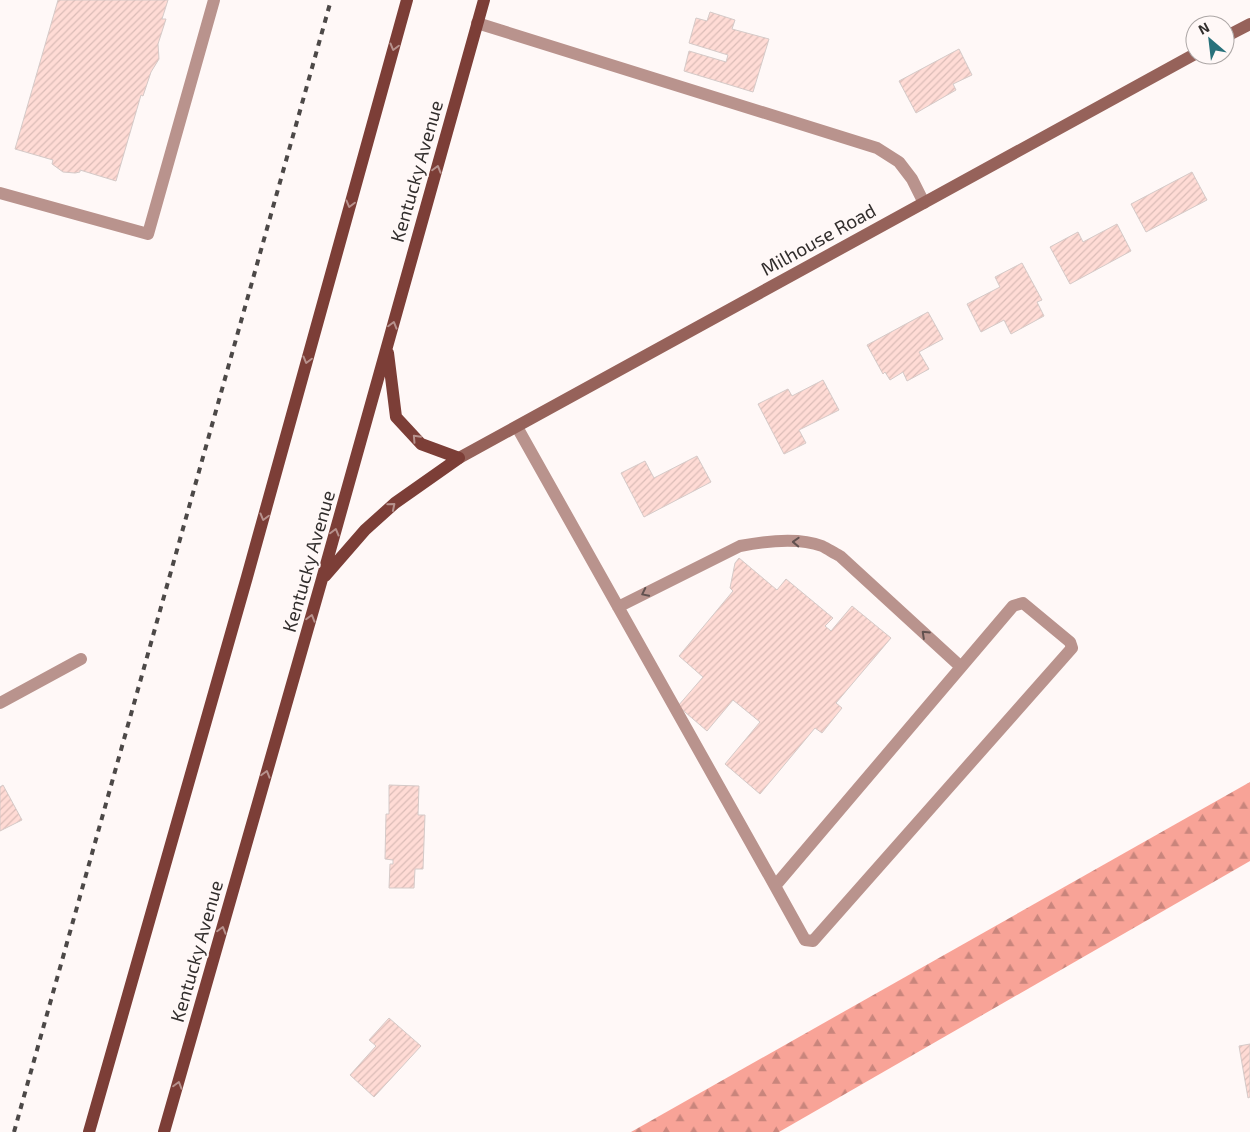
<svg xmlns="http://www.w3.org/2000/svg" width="1250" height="1132" font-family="'Exo 2',sans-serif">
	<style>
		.forest { fill: url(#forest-firs) }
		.building { fill: url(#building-hatch); stroke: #d5cac8 }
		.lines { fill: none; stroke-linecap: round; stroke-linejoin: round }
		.lane { stroke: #b9938d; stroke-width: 12 }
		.street { stroke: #b9938d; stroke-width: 12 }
		.secondary { stroke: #96625a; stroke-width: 12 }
		.primary { stroke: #7c3e37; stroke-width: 12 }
		.rail { stroke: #4c4847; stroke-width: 4; stroke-dasharray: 6 6; stroke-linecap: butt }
		.oneway { stroke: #b7928d }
		.oneway2 { stroke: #61514f }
		.labels { text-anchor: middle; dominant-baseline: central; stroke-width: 4; stroke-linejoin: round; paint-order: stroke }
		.street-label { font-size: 19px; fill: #322e2d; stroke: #fff8f7 }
	</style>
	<defs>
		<pattern id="forest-firs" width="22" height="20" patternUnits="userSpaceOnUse" patternTransform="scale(1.25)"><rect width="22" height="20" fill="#f8a397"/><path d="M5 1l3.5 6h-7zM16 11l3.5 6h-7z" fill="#c9857c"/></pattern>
		<pattern id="building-hatch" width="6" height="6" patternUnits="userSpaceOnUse" patternTransform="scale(1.25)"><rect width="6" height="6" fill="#ffdbd5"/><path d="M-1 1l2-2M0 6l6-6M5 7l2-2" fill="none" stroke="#dbbcb7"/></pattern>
	</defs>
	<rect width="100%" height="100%" fill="#fff8f7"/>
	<path class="forest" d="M1250,782V861L779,1132H631Z"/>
	<path class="building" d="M58,0H168L162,19H166L158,44L159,59L151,72L143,96L141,95L116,181L80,170V172L75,173L63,172L52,164L53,160L15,149Z
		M710,12L735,20L732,29L769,39L753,92L684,71L689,51L726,62L728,55L689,43L696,18L707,21Z
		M959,49L972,75L953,84L956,90L916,113L899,81Z
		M1192,172L1207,200L1146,232L1131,204Z
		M1117,224L1131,251L1070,284L1050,247L1078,232L1083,242Z
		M1022,263L1042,300L1037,302L1044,316L1011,334L1004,320L981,332L967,304L1000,287L995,277Z
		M928,312L943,339L919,352L929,369L907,381L903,372L890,380L885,372L883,374L867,345Z
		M823,380L839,410L799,430L806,443L784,454L758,404L788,389L792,396Z
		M697,456L711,482L644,517L621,473L645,461L654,478Z
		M739,558L777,590L786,579L833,618L825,626L831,631L852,606L891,638L836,703L842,708L822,733L815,728L760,794L725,764L760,722L733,700L707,731L678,706L703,677L679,656L733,591L730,588L735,563Z
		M3,785L22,820L0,831V787Z
		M389,785L419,786L418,815H425L423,869H415L414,888H389L390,864H393V860L385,859L386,814H389Z
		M389,1018L421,1046L374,1097L350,1075L376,1046L369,1040Z
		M1250,1044V1097L1248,1098L1239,1046Z"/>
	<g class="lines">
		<path class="lane" d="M477,23L877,148L899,162L912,179L924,203
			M0,193L148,234L214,0
			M517,427L775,886L805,940L813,941L1072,648L1070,642L1023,603L1013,606L775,886
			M618,607L740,546C766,541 798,537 822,546C828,549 834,553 840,556L961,667"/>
		<path class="street" d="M0,703L81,659"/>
		<path class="secondary" d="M1225,37L1250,24
			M459,458L1195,54"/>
		<path class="primary" d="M388,353L396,417L421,444L459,458
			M325,576L365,530L395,503L459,458
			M89,1132L247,577L407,0
			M164,1132L322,579L484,0"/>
		<path class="rail" d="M14,1132L331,0"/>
	</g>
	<defs><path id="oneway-chevron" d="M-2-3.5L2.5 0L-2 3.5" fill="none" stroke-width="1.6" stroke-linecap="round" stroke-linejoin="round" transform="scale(1.25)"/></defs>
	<g class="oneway">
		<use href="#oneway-chevron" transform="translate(394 47) rotate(105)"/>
		<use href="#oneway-chevron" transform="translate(437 169) rotate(-74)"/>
		<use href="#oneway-chevron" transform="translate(350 204) rotate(105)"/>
		<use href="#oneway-chevron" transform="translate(393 325) rotate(-74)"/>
		<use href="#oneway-chevron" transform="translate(307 360) rotate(105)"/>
		<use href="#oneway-chevron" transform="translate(416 438) rotate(-133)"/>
		<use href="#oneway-chevron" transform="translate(392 506) rotate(-40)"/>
		<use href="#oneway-chevron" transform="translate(264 517) rotate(105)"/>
		<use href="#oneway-chevron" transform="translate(335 532) rotate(-75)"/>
		<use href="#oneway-chevron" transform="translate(311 618) rotate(-74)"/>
		<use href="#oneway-chevron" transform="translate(266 774) rotate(-74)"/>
		<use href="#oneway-chevron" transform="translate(222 930) rotate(-74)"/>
		<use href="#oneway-chevron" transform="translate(178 1085) rotate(-74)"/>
	</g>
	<g class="oneway2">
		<use href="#oneway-chevron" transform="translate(796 542) rotate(-178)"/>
		<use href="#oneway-chevron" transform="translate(645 593) rotate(154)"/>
		<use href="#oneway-chevron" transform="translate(925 634) rotate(-137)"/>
	</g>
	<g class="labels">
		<g class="street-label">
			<text transform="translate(416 171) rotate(-74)">Kentucky Avenue</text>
			<text transform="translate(818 239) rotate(-29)">Milhouse Road</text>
			<text transform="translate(308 561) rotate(-74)">Kentucky Avenue</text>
			<text transform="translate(196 951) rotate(-74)">Kentucky Avenue</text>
		</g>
	</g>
	<g transform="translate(1210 40) rotate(332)"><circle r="24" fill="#fff8f7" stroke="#ada7a6"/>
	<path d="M0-4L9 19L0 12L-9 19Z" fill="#28717b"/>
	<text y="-8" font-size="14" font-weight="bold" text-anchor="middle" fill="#322e2d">N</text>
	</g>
</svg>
